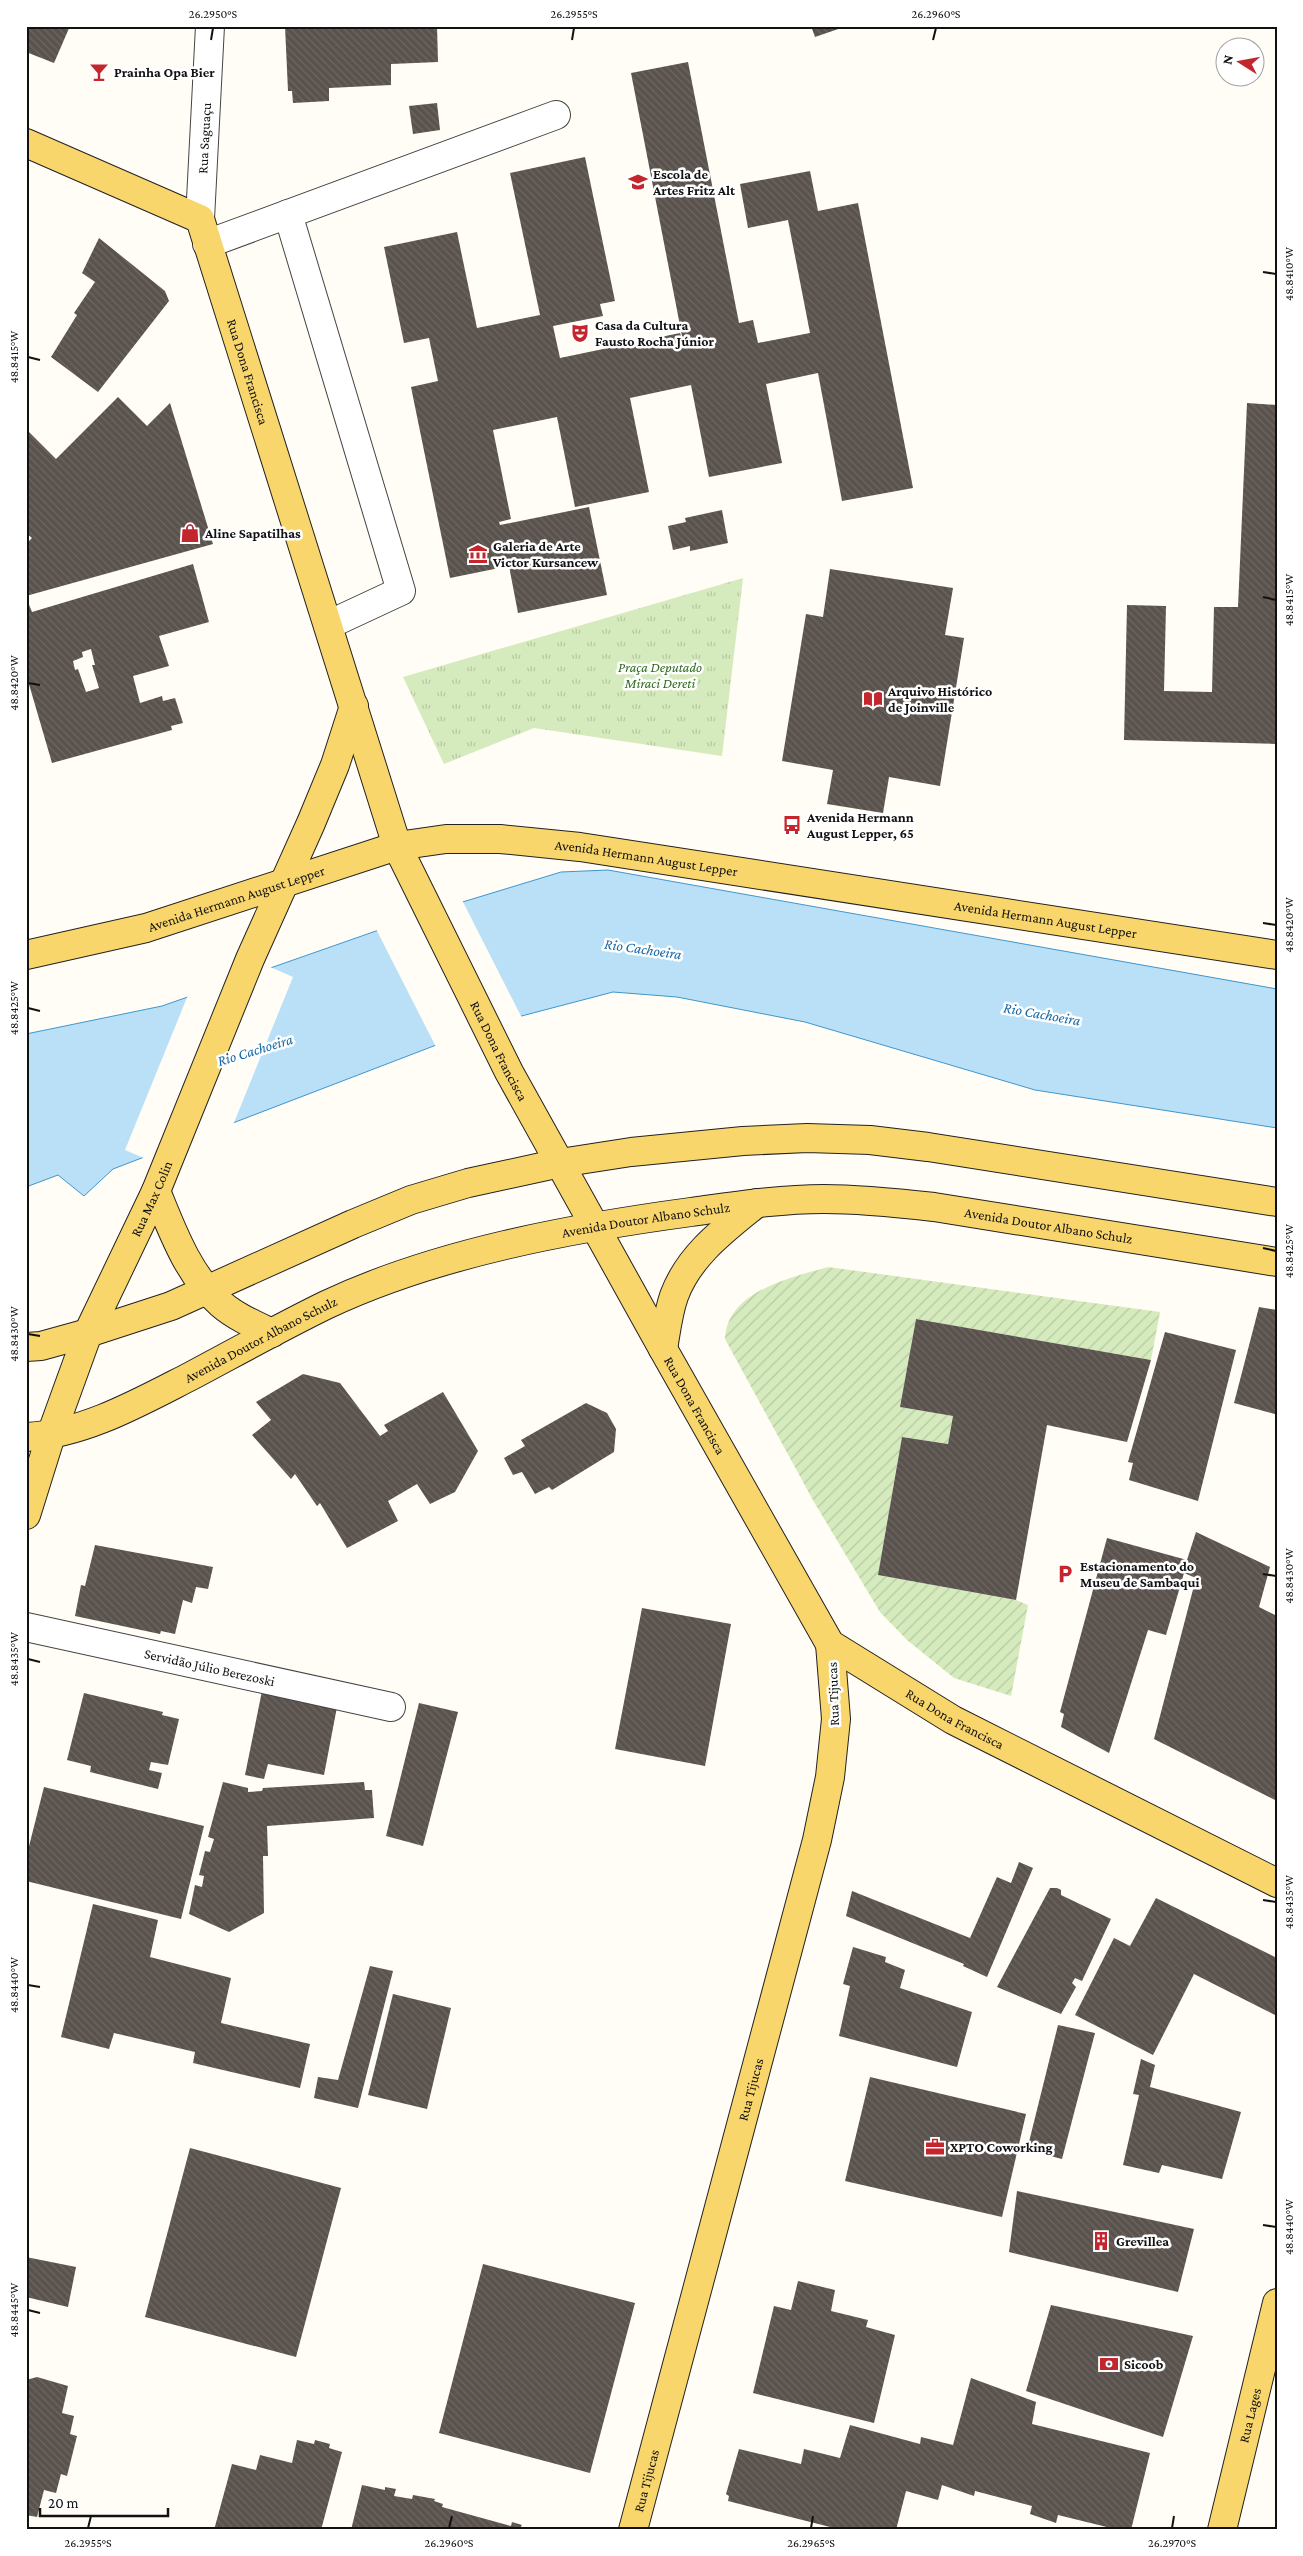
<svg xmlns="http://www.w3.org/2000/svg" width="1303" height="2556" font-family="'Crimson Pro',serif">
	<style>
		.park { fill: url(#park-tufts) }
		.garden { fill: url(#garden-furrows) }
		.water { fill: #b9e0f7; stroke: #3f96cf }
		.pier { fill: #fffdf5 }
		.building { fill: url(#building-back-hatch); fill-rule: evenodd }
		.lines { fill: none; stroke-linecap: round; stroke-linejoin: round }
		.minor-casing { stroke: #444; stroke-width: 30 }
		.major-casing { stroke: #222; stroke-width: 30 }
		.minor { stroke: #fff; stroke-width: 28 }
		.major { stroke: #f9d66b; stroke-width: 28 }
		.ticks { fill: none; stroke: #111; stroke-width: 2 }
		.labels { text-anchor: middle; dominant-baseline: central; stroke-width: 5; stroke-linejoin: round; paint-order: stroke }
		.poi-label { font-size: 14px; font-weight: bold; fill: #111; stroke: #fff; text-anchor: start }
		.street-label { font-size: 14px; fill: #111; stroke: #fff }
		.park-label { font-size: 14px; font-style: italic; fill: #2f6b1f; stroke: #fff }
		.water-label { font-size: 15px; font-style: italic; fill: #1768a6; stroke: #fff }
		.neatline { fill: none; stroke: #111; stroke-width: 2 }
		.ticks-label { font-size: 12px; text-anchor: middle; fill: #111 }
	</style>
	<defs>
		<pattern id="park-tufts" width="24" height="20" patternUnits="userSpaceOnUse" patternTransform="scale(1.25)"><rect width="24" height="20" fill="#d5ebbd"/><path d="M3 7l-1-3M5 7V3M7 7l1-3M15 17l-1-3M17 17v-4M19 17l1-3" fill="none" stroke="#b6c8a1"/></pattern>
		<pattern id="garden-furrows" width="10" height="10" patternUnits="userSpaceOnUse" patternTransform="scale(1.25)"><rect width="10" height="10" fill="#d5ebbd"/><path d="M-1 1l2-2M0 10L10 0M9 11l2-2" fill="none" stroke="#b6c8a1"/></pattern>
		<pattern id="building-back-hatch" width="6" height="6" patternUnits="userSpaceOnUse" patternTransform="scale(1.25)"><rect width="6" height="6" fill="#5a524d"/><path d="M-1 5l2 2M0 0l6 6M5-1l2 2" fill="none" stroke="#6d6662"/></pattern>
	</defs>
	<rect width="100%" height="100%" fill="#fffdf5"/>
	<path class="park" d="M743,578L722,756L534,728L444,764L403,677Z"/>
	<path class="garden" d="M828,1267L1160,1312L1151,1360L916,1319L900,1407L953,1416L948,1444L902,1437L878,1575L1016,1600L1028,1605L1011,1696L954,1678L907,1640L880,1612L814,1502L725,1339C727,1291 790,1278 828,1267Z"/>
	<path class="water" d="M608,870L1277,989V1128L1035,1090L805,1022L677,997L613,992L491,1024L113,1169L84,1196L58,1175L26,1187V1034L162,1006L433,911L561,872Z"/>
	<path class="pier" d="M462,900L522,1018L492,1026L436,1047L376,929Z
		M268,966L293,977L233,1125L146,1159L125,1150L188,995Z"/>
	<path class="building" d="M26,26H70L54,63L26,52Z
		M285,26H437L438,62L391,64V85L329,88V101L293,103L292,91H288Z
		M811,26H847L815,37Z
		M688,62L739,323L753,320L758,343L810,333L788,220L748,228L740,184L810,171L818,211L858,203L913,488L842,501L818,373L766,384L782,463L709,477L691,385L630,398L649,492L575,507L557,417L493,430L511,519L499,522L500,525L589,507L607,595L518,613L509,566L450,578L411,387L438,381L429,338L404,343L384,247L457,232L477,328L540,315L510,173L585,157L615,301L600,304L603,316L553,326L560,358L680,333L683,341L631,73Z
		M437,103L440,130L413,134L409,106Z
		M99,238L165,291L169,301L98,392L51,357L77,315L74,313L95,282L82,273Z
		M118,397L147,426L170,403L213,544L26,596V544L32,538L26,533V429L56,459Z
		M1247,403L1277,405V744L1124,740L1127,605L1166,606L1164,691L1212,692L1214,607H1238Z
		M722,510L728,543L690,551V546L673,550L668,526L686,522L685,518Z
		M193,564L209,622L159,636L169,666L133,676L140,703L162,696L163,701L175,698L183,723L171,726L172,730L52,763L26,674V597L32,612ZM91,649L95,665H92L99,688L86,692L78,669L75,670L73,661L83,657L82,652Z
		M830,569L953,588L945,635L964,638L940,786L889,777L883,813L827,804L833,770L782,761L806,614L823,617Z
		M1259,1307L1277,1310L1275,1414L1234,1403Z
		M916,1319L1151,1360L1127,1442L1047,1425L1016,1600L878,1575L902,1437L948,1444L953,1416L900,1407Z
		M1165,1332L1236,1350L1198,1501L1129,1480L1133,1463L1128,1462Z
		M303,1374L340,1383L380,1436L388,1431L384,1425L443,1392L478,1451L455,1492L430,1504L417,1484L388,1501L398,1521L347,1548L320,1503L317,1506L295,1474L291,1479L252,1435L271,1420L256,1402Z
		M586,1403L607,1413L616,1429L614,1452L552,1490L549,1487L535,1494L522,1472L513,1475L504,1458L525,1446L521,1440Z
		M1196,1532L1270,1567L1259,1607L1277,1616V1801L1154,1739L1196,1578L1184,1573L1166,1635L1148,1630L1109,1753L1061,1727L1064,1714L1060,1712L1107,1538L1187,1560Z
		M95,1545L213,1567L208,1589L196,1587L192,1603L183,1600L175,1634L161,1631L160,1634L75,1616L81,1585L85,1586Z
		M642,1608L731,1624L705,1766L615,1749Z
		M262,1691L337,1707L324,1775L268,1764L264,1779L245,1775Z
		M84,1693L163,1712L162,1715L179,1719L168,1765L151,1762L149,1770L162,1773L158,1789L90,1772L91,1766L67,1760Z
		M419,1703L458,1712L423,1846L386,1836Z
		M223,1782L248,1788V1792L262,1791L263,1788L364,1782L365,1790H372L374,1818L267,1826L268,1856H263L264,1913L229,1932L189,1914L195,1885L202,1887L204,1876L199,1875L205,1851L210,1852L214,1839L208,1837Z
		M44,1787L204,1826L181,1919L26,1881V1858Z
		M1019,1862L1033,1868L987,1977L963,1966L964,1964L846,1916L852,1891L970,1938L997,1877L1011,1883Z
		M1050,1888H1057L1061,1890V1895L1111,1919L1082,1981L1075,1978L1072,1983L1076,1987L1061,2014L997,1987Z
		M1156,1898L1277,1958V2016L1194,1974L1153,2055L1075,2015L1114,1938L1130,1946Z
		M93,1904L158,1920L150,1957L231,1978L221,2023L310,2044L300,2088L193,2063L195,2052L114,2033L109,2049L61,2037Z
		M853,1947L886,1957L885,1962L905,1970L900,1988L972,2012L957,2067L839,2036L850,1986L843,1984Z
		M370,1966L393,1971L358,2108L314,2098L318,2077L338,2080Z
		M393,1994L451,2008L427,2109L368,2095Z
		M1058,2025L1095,2033L1062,2159L1027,2150Z
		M1141,2059L1155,2065L1150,2087L1241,2112L1222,2179L1162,2165L1159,2173L1123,2165L1139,2095L1133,2094Z
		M870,2077L1026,2114L1002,2217L845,2181Z
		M190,2148L341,2188L296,2357L145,2317Z
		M1017,2191L1194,2229L1178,2292L1009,2252Z
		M26,2257L76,2267L68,2307L26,2297Z
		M483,2264L635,2303L590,2473L439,2433Z
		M798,2281L835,2290L831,2311L868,2320L866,2327L895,2335L874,2423L753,2393L774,2306L791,2310Z
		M1051,2305L1193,2336L1163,2437L1026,2391Z
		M37,2377L68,2386L62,2413L74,2416L70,2434L77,2436L67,2476L61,2474L56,2493L44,2490L37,2517L26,2515V2380Z
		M971,2378L1036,2402L1032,2424L1150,2453L1131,2530H1119L1058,2515L1056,2523L1030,2514L1032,2506L975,2491L974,2496L942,2485L938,2500L906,2491L896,2530H842L728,2501L729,2496L726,2494L739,2449L801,2464L804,2449L840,2458L850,2425L920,2444L921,2437L953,2445Z
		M297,2440L314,2444L315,2440L330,2444L329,2448L342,2452L321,2530H214L232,2464L256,2470L260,2455L292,2463Z
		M362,2485L385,2490V2487L396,2489L394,2496L412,2499L413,2495L435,2499L434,2501L443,2504L442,2507L511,2526L512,2522L522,2525L520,2528L524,2530H351Z"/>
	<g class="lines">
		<g class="minor-casing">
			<g id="minor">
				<path d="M288,214L401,591L328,625"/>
				<path id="s1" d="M200,219L210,26"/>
				<path d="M207,244L556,115"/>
				<path id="s2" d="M26,1627L391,1707"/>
			</g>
		</g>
		<g class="major-casing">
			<g id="major">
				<path id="s3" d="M26,143L200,219L397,846L509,1072L663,1349L830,1644L953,1720L1277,1883"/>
				<path id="s4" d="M26,955L146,928L397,846L446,839H500L580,847L1277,955"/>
				<path d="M156,1191C172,1230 188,1275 221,1304C236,1317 255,1325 272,1333"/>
				<path d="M26,1347L41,1346L88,1333L171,1306L353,1224L411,1200L468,1183L560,1163L631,1152L743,1141L807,1138L870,1140L928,1147L1277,1202"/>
				<path d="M663,1349C666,1332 668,1313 674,1296C689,1255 725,1229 757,1203"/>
				<path id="s5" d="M26,1437C84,1434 140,1402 191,1376C236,1352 281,1327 326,1305C436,1253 572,1228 691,1212C735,1206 780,1199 824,1199C861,1199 898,1203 934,1207L1277,1262"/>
				<path id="s6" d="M26,1515L51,1435L88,1333L156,1191L250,959L311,823L335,765L354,706"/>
				<path id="s7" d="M633,2530L817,1840L830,1777L836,1719L830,1644"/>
				<path id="s8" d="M1222,2530L1277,2303"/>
			</g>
		</g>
		<use href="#minor" class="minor"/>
		<use href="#major" class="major"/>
	</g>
	<path class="ticks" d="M211,40L213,28M572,40L574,28M933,40L936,28M1263,272L1276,274M28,357L40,360M1263,597L1276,600M28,683L40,685M1263,923L1276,925M28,1008L40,1011M1263,1248L1276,1251M28,1334L40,1336M1263,1574L1276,1576M28,1659L40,1662M1263,1900L1276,1902M28,1985L40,1987M1263,2225L1276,2227M28,2310L40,2313M88,2528L91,2516M449,2528L452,2516M811,2528L813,2516M1172,2528L1174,2516"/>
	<defs>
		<g id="bar-bare" transform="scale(1.5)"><path d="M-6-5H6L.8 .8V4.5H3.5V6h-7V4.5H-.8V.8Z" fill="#c4262e" stroke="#fff" stroke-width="2.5" paint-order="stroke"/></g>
		<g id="university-bare" transform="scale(1.5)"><path d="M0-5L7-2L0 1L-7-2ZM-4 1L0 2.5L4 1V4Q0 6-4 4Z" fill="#c4262e" stroke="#fff" stroke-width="2.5" paint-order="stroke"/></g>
		<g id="theatre-bare" transform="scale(1.5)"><path d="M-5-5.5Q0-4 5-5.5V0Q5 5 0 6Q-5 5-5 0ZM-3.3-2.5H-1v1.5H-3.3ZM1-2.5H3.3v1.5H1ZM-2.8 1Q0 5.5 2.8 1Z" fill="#c4262e" stroke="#fff" stroke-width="2.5" paint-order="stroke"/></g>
		<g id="shop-bare" transform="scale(1.5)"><path d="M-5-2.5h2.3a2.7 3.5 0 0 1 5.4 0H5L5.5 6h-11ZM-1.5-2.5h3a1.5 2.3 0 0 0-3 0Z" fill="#c4262e" stroke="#fff" stroke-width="2.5" paint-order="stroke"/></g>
		<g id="museum-bare" transform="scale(1.5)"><path d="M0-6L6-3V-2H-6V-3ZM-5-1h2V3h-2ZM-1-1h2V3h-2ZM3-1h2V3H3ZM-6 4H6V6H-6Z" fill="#c4262e" stroke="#fff" stroke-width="2.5" paint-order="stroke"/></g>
		<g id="library-bare" transform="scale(1.5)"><path d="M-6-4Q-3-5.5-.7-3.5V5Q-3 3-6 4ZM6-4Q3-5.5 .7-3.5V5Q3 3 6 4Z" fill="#c4262e" stroke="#fff" stroke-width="2.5" paint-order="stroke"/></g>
		<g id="bus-bare" transform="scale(1.5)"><path d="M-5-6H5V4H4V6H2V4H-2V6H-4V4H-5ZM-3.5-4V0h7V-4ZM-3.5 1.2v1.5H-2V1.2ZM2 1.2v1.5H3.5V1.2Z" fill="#c4262e" stroke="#fff" stroke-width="2.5" paint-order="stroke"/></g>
		<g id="parking-bare" transform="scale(1.5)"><path d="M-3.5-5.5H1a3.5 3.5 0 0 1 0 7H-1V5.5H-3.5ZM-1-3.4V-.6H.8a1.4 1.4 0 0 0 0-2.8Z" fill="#c4262e" stroke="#fff" stroke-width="2.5" paint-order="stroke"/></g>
		<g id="office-bare" transform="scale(1.5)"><path d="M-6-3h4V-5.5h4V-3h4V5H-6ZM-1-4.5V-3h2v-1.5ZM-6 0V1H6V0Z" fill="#c4262e" stroke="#fff" stroke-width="2.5" paint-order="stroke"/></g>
		<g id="building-bare" transform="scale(1.5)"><path d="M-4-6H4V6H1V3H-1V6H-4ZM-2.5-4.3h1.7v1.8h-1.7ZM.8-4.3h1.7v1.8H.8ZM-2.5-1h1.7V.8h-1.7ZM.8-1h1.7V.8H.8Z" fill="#c4262e" stroke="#fff" stroke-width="2.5" paint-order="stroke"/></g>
		<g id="bank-bare" transform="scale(1.5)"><path d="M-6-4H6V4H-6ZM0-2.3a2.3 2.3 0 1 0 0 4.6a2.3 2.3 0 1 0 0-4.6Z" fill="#c4262e" stroke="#fff" stroke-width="2.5" paint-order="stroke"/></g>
	</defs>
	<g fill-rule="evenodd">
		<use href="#bar-bare" x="99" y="72"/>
		<use href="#university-bare" x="638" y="182"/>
		<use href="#theatre-bare" x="580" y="333"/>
		<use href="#shop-bare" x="190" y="533"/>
		<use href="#museum-bare" x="478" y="554"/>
		<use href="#library-bare" x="873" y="699"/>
		<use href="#bus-bare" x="792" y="825"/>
		<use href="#parking-bare" x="1065" y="1574"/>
		<use href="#office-bare" x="935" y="2147"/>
		<use href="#building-bare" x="1101" y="2241"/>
		<use href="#bank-bare" x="1109" y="2364"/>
	</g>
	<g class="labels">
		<g class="poi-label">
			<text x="114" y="72">Prainha Opa Bier</text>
			<text x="653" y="174">Escola de<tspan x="653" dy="16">Artes Fritz Alt</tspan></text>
			<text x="595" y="325">Casa da Cultura<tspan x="595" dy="16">Fausto Rocha Júnior</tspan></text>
			<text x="205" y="533">Aline Sapatilhas</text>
			<text x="493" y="546">Galeria de Arte<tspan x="493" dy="16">Victor Kursancew</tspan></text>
			<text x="888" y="691">Arquivo Histórico<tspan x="888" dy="16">de Joinville</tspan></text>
			<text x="807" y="817">Avenida Hermann<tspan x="807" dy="16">August Lepper, 65</tspan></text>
			<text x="1080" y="1566">Estacionamento do<tspan x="1080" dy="16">Museu de Sambaqui</tspan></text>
			<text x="950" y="2147">XPTO Coworking</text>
			<text x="1116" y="2241">Grevillea</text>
			<text x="1124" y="2364">Sicoob</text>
		</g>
		<g class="street-label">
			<text stroke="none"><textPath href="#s1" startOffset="81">Rua Saguaçu</textPath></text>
			<text stroke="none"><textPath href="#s3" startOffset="350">Rua Dona Francisca</textPath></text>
			<text stroke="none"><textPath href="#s4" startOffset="638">Avenida Hermann August Lepper</textPath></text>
			<text stroke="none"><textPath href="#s4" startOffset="218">Avenida Hermann August Lepper</textPath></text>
			<text stroke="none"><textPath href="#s4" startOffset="1042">Avenida Hermann August Lepper</textPath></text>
			<text stroke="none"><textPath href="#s3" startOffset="1076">Rua Dona Francisca</textPath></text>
			<text stroke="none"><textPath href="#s6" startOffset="341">Rua Max Colin</textPath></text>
			<text stroke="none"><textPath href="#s5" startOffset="662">Avenida Doutor Albano Schulz</textPath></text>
			<text stroke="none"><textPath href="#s5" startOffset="1068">Avenida Doutor Albano Schulz</textPath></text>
			<text stroke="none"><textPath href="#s5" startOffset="256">Avenida Doutor Albano Schulz</textPath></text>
			<text stroke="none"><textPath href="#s3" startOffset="1481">Rua Dona Francisca</textPath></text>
			<text stroke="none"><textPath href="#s2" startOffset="188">Servidão Júlio Berezoski</textPath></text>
			<text transform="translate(833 1694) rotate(-92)">Rua Tijucas</text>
			<text stroke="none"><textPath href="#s3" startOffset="1901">Rua Dona Francisca</textPath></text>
			<text stroke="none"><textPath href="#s7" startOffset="456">Rua Tijucas</textPath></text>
			<text stroke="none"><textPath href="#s8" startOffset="118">Rua Lages</textPath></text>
			<text stroke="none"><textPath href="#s7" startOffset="51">Rua Tijucas</textPath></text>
		</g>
		<g class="park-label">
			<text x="660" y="667">Praça Deputado<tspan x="660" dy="16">Miraci Dereti</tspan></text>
		</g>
		<g class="water-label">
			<text transform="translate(643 949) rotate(8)">Rio Cachoeira</text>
			<text transform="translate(1042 1014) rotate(10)">Rio Cachoeira</text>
			<text transform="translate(255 1050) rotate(-17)">Rio Cachoeira</text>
		</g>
	</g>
	<rect width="1303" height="2556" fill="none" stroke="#ffffff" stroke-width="55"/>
	<g transform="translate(1240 62) rotate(281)"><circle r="24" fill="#ffffff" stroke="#a0a0a0"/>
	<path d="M0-4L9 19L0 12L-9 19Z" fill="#c4262e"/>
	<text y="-8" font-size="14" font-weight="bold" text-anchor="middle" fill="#111111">N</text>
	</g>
	<path d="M40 2508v8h128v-8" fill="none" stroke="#111111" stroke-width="2.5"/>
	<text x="48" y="2508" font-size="15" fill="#111111" stroke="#ffffff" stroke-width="4" paint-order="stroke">20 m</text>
	<rect x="28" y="28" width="1248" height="2500" class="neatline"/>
	<g class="ticks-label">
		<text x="213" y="18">26.2950°S</text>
		<text x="574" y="18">26.2955°S</text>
		<text x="936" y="18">26.2960°S</text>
		<text transform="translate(1289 274) rotate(-90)" y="4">48.8410°W</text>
		<text transform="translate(14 357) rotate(-90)" y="4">48.8415°W</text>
		<text transform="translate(1289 600) rotate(-90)" y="4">48.8415°W</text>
		<text transform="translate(14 683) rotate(-90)" y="4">48.8420°W</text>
		<text transform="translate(1289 925) rotate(-90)" y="4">48.8420°W</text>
		<text transform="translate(14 1008) rotate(-90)" y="4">48.8425°W</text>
		<text transform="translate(1289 1251) rotate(-90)" y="4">48.8425°W</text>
		<text transform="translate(14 1334) rotate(-90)" y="4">48.8430°W</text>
		<text transform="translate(1289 1576) rotate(-90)" y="4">48.8430°W</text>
		<text transform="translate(14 1659) rotate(-90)" y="4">48.8435°W</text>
		<text transform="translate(1289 1902) rotate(-90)" y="4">48.8435°W</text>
		<text transform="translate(14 1985) rotate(-90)" y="4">48.8440°W</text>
		<text transform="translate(1289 2227) rotate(-90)" y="4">48.8440°W</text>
		<text transform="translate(14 2310) rotate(-90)" y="4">48.8445°W</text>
		<text x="88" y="2547">26.2955°S</text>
		<text x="449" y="2547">26.2960°S</text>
		<text x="811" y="2547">26.2965°S</text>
		<text x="1172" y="2547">26.2970°S</text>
	</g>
</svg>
